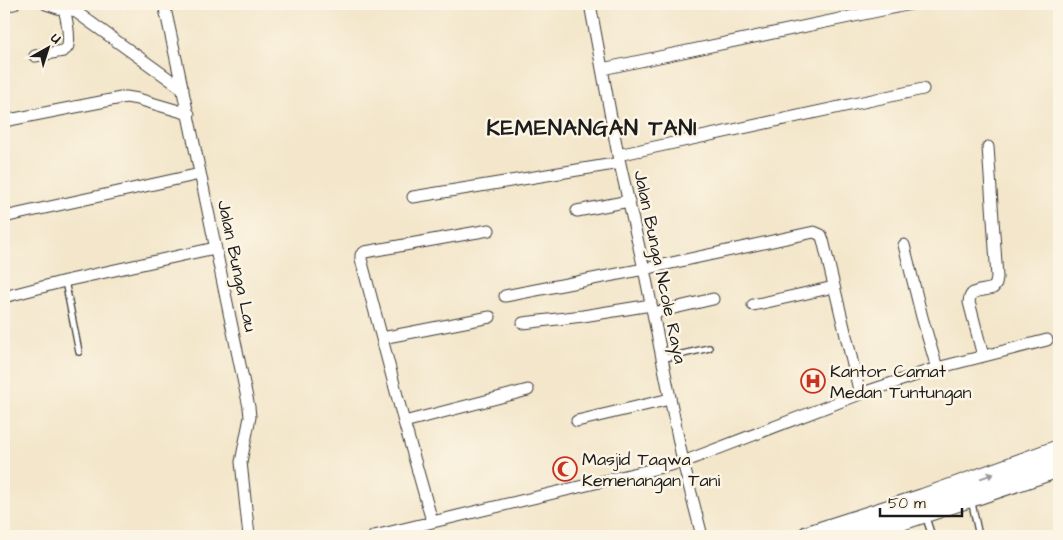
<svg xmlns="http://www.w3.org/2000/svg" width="1063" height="540" font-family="'Architects Daughter',sans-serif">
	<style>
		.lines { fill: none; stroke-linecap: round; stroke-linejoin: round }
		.service-casing { stroke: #3c3a36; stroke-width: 8 }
		.minor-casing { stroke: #3c3a36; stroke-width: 13 }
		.trunk-casing { stroke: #3c3a36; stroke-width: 22 }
		.service { stroke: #fff; stroke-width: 5.5 }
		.minor { stroke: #fff; stroke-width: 11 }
		.trunk { stroke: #fff; stroke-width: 20 }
		.oneway { fill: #999 }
		.labels { text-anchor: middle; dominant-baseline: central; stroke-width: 5; stroke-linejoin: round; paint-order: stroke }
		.street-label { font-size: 18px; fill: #1c1c1c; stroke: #fcf5e5 }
		.poi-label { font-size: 18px; fill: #1c1c1c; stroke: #fcf5e5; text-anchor: start }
		.district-label { font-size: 22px; font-weight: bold; letter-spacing: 1px; fill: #1c1c1c; stroke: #fcf5e5 }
	</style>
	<rect width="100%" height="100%" fill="#fcf5e5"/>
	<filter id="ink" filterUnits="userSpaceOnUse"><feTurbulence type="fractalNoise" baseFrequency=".02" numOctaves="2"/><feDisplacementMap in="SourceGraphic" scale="10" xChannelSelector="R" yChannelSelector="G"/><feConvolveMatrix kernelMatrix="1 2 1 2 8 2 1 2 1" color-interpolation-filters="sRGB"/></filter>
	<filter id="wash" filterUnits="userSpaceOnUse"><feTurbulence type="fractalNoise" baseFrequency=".0096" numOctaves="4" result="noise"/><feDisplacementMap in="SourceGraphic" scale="20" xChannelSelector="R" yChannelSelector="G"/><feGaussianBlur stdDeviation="1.12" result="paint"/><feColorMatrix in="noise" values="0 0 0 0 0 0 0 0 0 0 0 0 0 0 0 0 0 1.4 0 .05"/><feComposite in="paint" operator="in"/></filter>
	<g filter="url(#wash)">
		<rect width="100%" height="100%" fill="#f3e6ca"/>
	</g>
	<g filter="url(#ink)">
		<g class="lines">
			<g class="service-casing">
				<path id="service" d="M65,281L79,352
					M661,359L709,348
					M971,499L979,536
					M925,515L932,536"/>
			</g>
			<g class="minor-casing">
				<path id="minor" d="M46,4L64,10
					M65,4L183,89
					M164,4C194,138 220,273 249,407L250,417L241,462L249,536
					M590,4L618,155L644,269L683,462L702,536
					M4,5L14,4
					M35,56L63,51C66,49 68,48 68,45C70,35 66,13 62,4
					M602,69L911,4
					M4,121L126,97L138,99L189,114
					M618,155L923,89
					M413,197L620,163
					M577,211L629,201
					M4,217L200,174
					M904,245L922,317L937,368
					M4,297L65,281L215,248
					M753,305L834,287
					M653,313L713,299
					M523,323L583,316L651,305
					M382,338L490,317
					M983,356L969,302C970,288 982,292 993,288L996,284L997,277L988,147
					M860,394L937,368L1047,340
					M577,421L670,399
					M404,422L528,390
					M432,521L404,422L361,259V255L365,252L489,230
					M374,536L683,462L860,394L823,240L821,235L814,232L644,269L505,296"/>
			</g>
			<g class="trunk-casing">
				<path id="trunk" d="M808,536L923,499L1059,450
					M854,536L1059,467"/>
			</g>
			<use href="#service" class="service"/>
			<use href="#minor" class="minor"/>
			<use href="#trunk" class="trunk"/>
		</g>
		<defs><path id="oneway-solid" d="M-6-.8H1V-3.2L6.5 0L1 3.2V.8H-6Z" transform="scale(1.25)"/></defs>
		<use class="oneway" href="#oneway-solid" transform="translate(987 476) rotate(-20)"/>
	</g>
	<defs>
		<g id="hospital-ring" transform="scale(1.25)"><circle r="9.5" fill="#fcf5e5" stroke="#c8321e" stroke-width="1.5"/><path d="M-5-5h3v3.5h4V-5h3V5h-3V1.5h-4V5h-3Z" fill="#c8321e"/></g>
		<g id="mosque-ring" transform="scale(1.25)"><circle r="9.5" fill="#fcf5e5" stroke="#c8321e" stroke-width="1.5"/><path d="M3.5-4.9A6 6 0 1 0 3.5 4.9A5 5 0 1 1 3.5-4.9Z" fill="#c8321e"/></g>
	</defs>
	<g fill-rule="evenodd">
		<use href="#hospital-ring" x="813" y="381"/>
		<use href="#mosque-ring" x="565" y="469"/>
	</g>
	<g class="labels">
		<g class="street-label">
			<text transform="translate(237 266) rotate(78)">Jalan Bunga Lau</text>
			<text transform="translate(660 267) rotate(78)">Jalan Bunga Ncole Raya</text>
		</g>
		<g class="poi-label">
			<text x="830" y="371">Kantor Camat<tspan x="830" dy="21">Medan Tuntungan</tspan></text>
			<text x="582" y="459">Masjid Taqwa<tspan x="582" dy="21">Kemenangan Tani</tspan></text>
		</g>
		<g class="district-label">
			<text x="592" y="128">KEMENANGAN TANI</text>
		</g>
	</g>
	<rect width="1063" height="540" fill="none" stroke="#fcf5e5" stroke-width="20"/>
	<g transform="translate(48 48) rotate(39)" stroke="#fcf5e5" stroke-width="4" paint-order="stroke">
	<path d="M0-4L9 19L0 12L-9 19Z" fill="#1c1c1c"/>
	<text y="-8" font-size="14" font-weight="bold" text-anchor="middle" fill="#1c1c1c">U</text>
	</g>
	<path d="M880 508v8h82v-8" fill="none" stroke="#1c1c1c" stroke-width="2.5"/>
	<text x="888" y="508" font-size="15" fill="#1c1c1c" stroke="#fcf5e5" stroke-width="4" paint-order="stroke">50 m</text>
</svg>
